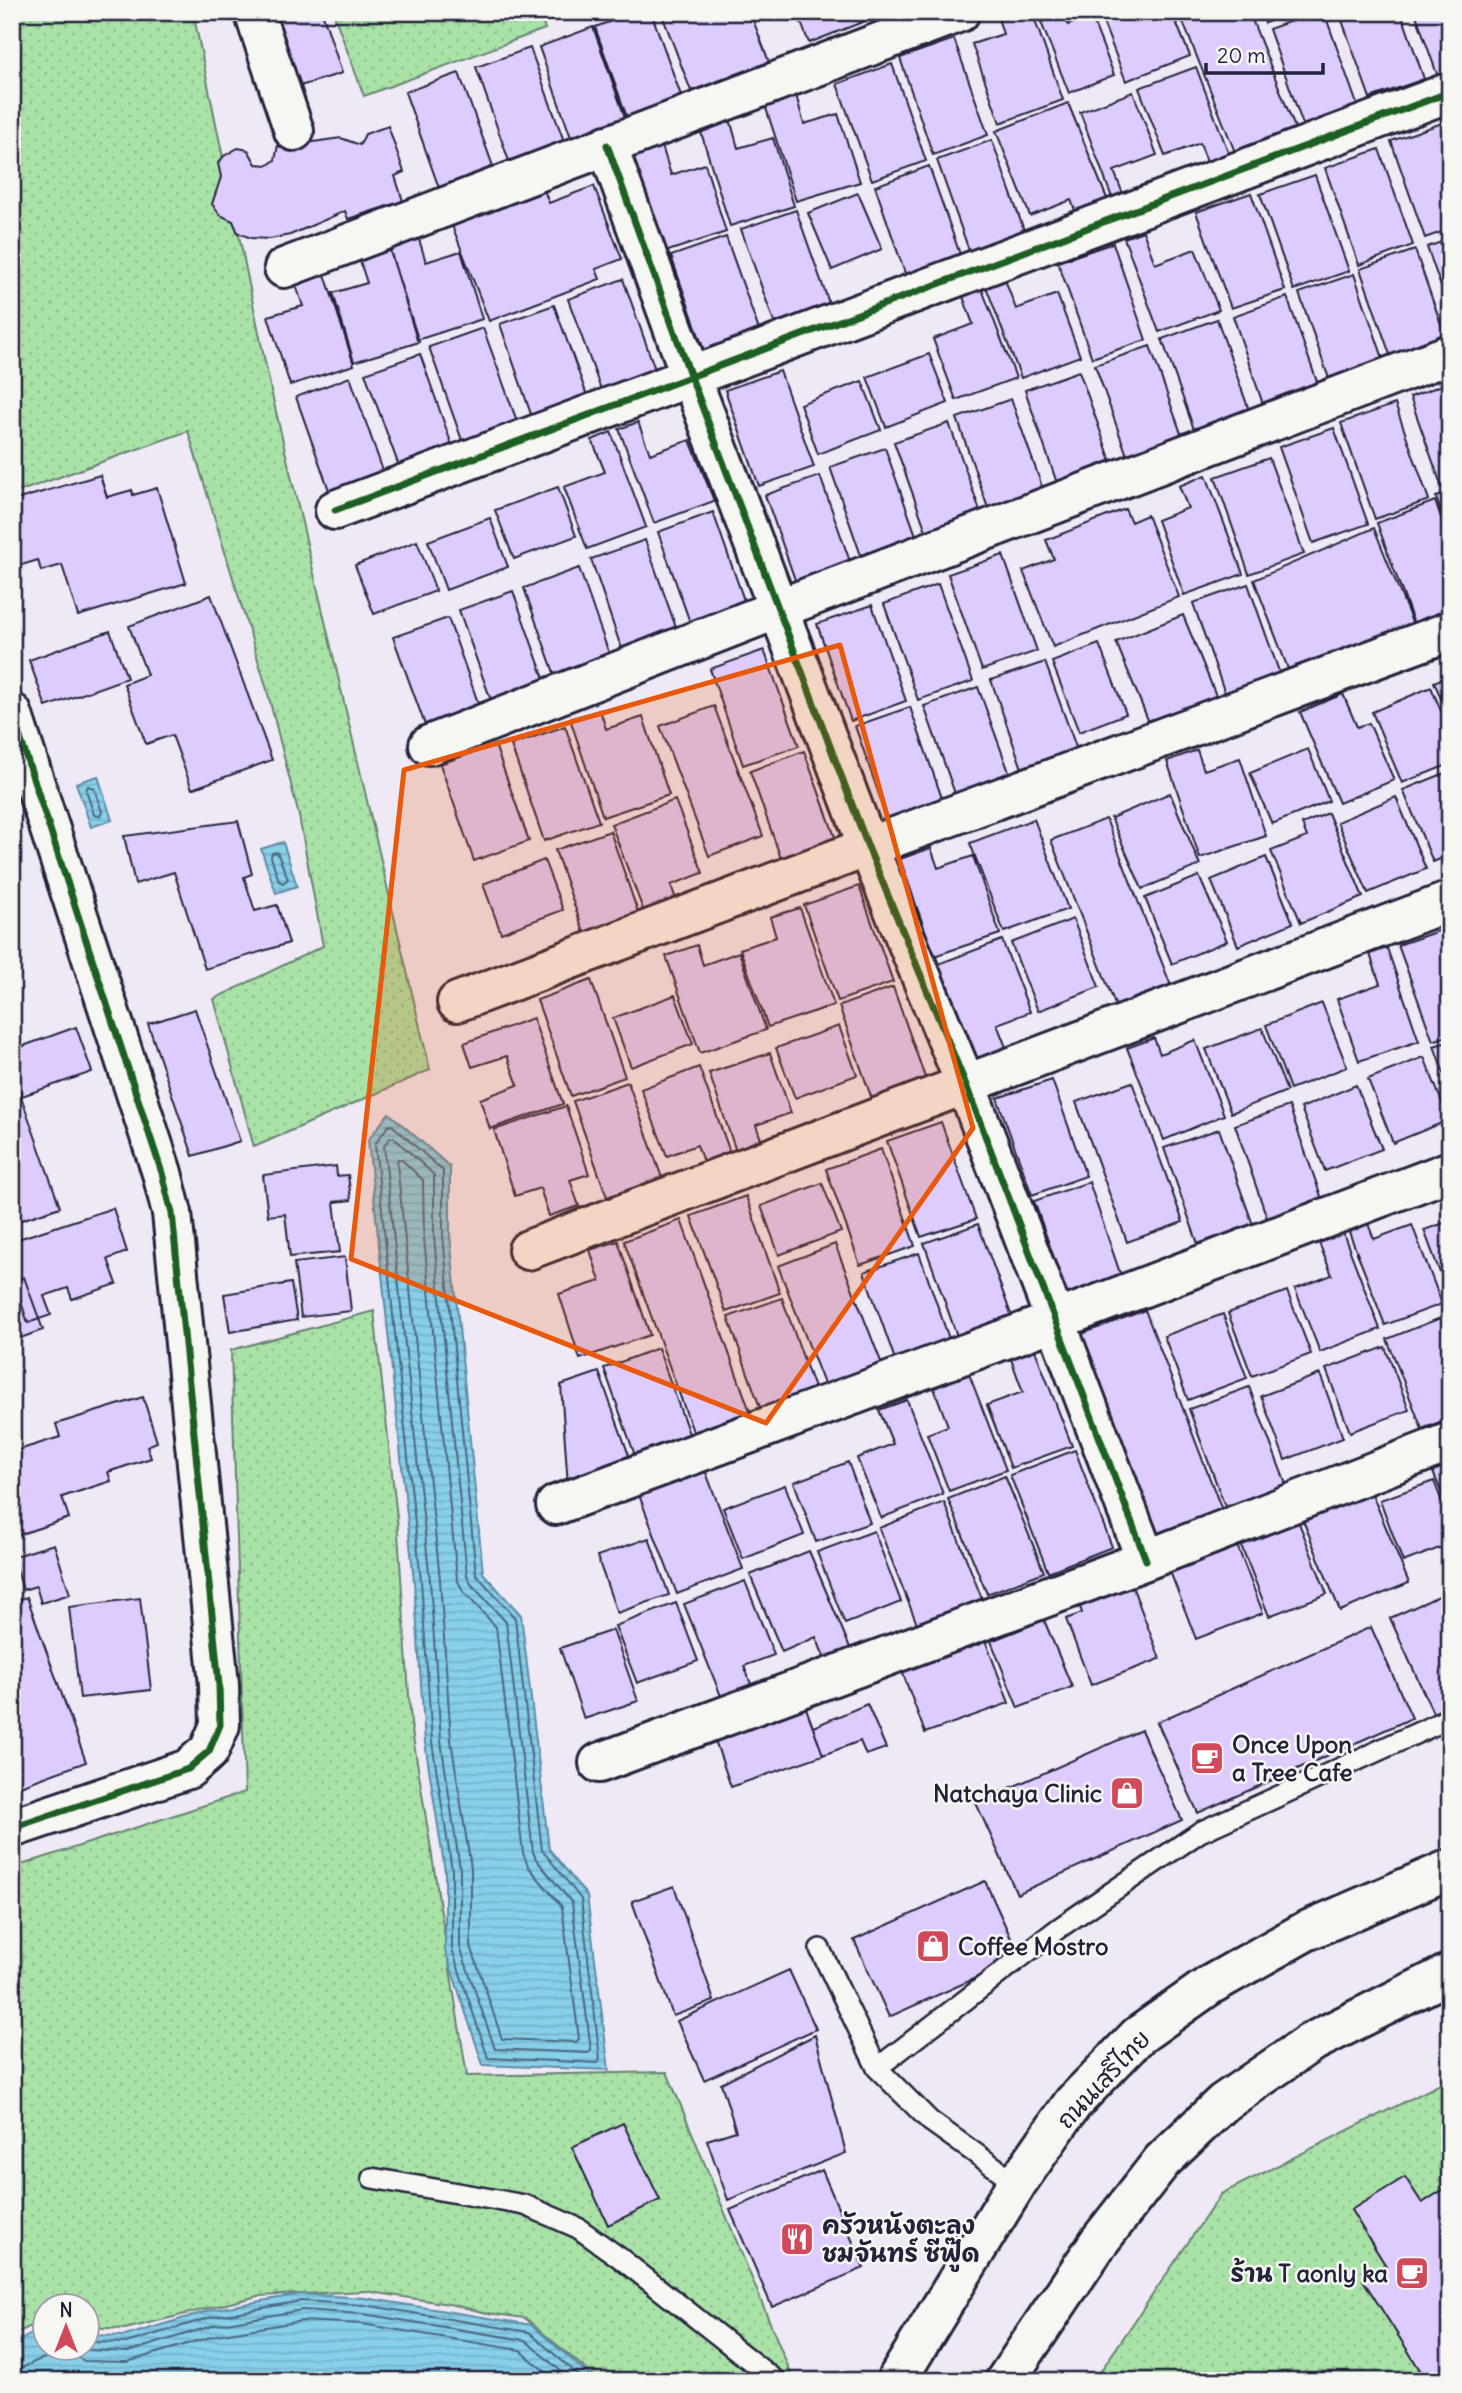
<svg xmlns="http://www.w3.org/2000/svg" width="1462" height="2393" font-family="Delius,'Playpen Sans Thai',sans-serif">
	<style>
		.grass { fill: url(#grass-dots); stroke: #668271; stroke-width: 2 }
		.water { fill: url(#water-rules); stroke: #5f8aa3; stroke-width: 2 }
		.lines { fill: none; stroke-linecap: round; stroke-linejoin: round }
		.shore { stroke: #4b6781; stroke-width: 2 }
		.building { fill: #deccfe; stroke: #22223b; stroke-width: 2 }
		.lane-casing { stroke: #22223b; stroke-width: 24 }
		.street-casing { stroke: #22223b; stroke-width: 44 }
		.secondary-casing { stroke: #22223b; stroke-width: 44 }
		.lane { stroke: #f6f6f2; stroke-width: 19 }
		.street { stroke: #f6f6f2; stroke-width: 38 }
		.secondary { stroke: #f6f6f2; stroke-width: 38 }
		.cycleway-casing { stroke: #f6f6f2; stroke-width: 11 }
		.cycleway { stroke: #1b5e20; stroke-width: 7 }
		.marked { fill: #e8590c; fill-opacity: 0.2; stroke: #e8590c; stroke-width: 5; stroke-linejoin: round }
		.labels { text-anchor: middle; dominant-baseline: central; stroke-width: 5; stroke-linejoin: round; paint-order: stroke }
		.poi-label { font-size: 24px; font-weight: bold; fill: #22223b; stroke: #f6f6f2; text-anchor: start }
		.street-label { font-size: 24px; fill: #22223b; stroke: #f6f6f2 }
	</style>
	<defs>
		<pattern id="grass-dots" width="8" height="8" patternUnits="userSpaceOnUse" patternTransform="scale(1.75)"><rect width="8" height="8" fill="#a9e2a7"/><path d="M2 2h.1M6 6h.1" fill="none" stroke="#91c291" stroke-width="1.8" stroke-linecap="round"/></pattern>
		<pattern id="water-rules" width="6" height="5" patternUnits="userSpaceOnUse" patternTransform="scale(1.75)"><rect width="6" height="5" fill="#88cfe9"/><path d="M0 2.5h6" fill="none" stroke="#75b1c9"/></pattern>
	</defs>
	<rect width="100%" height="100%" fill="#efe9f6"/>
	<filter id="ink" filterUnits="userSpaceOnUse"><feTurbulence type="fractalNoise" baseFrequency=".0143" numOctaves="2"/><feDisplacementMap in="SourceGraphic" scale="14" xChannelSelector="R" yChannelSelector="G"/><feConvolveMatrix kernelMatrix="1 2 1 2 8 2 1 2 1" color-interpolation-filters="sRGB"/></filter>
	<g filter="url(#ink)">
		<path class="grass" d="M12,12H193L270,386L430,1070L254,1147L214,999L323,946L299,816L266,686L188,431L12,494Z
			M333,12H539L545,29L364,96Z
			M374,1311L397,1518L411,1724L467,2076L667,2072L794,2381H600L525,2318L487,2313L449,2304L365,2291L258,2296L125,2329L88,2327V2306H46L45,2325H32L12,2336V1868L245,1792L231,1350Z
			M1450,2079V2381H1094L1221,2194Z"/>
		<path class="water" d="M98,776L112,820L91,827L76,783Z
			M283,842L297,886L276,893L261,849Z
			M389,1113L450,1167V1235L483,1573L521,1615L549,1849L587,1896L609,2070L483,2065L445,1950V1871L425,1743L414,1582L368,1140Z
			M301,2294L365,2298L532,2325L596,2381H12V2345L35,2332L45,2333L46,2348H88V2335L125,2336L211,2310Z"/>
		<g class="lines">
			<path class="shore" d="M88,786L94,788L102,812L100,816L94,815L86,790Z
				M277,852L288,879L283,883L279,881L271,857L272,853Z
				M392,1125L443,1171V1236L476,1574L515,1618L542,1850L581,1899L600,2059L598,2063L488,2058L452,1949V1870L432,1742L421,1581L375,1144L388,1126Z
				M390,1138H394L434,1175V1237L467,1575L471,1584L506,1622L533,1852L536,1859L572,1903L591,2050L588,2053L495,2049L460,1947V1869L441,1741L430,1581L384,1146Z
				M398,1159L402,1160L423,1180L424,1238L457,1579L463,1591L496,1627L523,1853L528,1866L562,1907L579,2039L576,2042L502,2039L471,1946V1868L451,1740L440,1580L397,1163Z
				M88,2342L126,2343L212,2317L301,2301L364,2305L529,2332L585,2381
				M79,2348L88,2350L128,2352L215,2325L302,2310L363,2314L525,2340L572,2381
				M12,2370C24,2369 31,2362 42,2359C51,2357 57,2356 65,2350L84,2361L127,2362L217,2335L302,2321L362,2324L520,2350L556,2381"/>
		</g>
		<path class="building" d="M272,12H322L342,73L297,87Z
			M637,12H651L684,104L629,123L595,27Z
			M661,12H750L769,62L691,91Z
			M797,12H888L809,43Z
			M996,12H1032L1063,100L1000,123L972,44L1003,34Z
			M1099,12H1172L1190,56L1126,81Z
			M1179,12H1249L1295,128L1235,152Z
			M1261,12H1294L1265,23Z
			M1316,12H1324L1358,107L1303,125L1269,29Z
			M1339,12H1401L1424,79L1370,98Z
			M1415,12H1450V72L1438,77Z
			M1063,14L1068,25L1091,16L1114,75L1069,93L1041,22Z
			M593,27L627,123L573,143L539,47Z
			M954,39L988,135L933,155L900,58Z
			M530,48L565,144L510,164L476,67Z
			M892,64L926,161L872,180L837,84Z
			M1196,67L1229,154L1207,162L1200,143L1165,156L1139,88Z
			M459,73L494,169L439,188L405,92Z
			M1133,92L1157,155L1114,171L1125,199L1114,203L1080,112Z
			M796,95L804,124L838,114L860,182L796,201L765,105Z
			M1068,103L1110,206L1078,218L1071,200L1030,216L996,131Z
			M730,119L738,148L773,138L794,206L730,226L700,129Z
			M1445,122L1450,135V229L1425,238L1391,141Z
			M388,126L404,172L395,176L403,201L348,219L345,211L290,235L270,239L251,238L238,233L233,221L220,215L212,204L221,177L218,163L224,156L238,148L248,150L256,164L268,165L275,160L278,145L291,140L299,144L341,138L360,145L365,134Z
			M992,140L1026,236L971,256L937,160Z
			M662,146L671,175L705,164L726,232L662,253L632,155Z
			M1379,149L1413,245L1359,265L1325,168Z
			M929,166L963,263L908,282L875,186Z
			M1315,175L1349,271L1294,290L1260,194Z
			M542,185L549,203L594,186L622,259L596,269L600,279L489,321L450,220Z
			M858,193L882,249L832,270L808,213Z
			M1251,193L1285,290L1231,308L1196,212Z
			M796,210L830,306L775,325L741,229Z
			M1143,231L1155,264L1195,249L1219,310L1159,332L1124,238Z
			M417,233L426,262L461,251L482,319L417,340L388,243Z
			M726,237L760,333L705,353L671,256Z
			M1450,239V312L1427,247Z
			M1113,243L1146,340L1092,358L1058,262Z
			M388,245L419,342L354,362L333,293L367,283L358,255Z
			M1415,250L1449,347L1394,366L1360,269Z
			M323,268L354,365L290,385L268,316L303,306L293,277Z
			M1354,274L1387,370L1333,390L1299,293Z
			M1004,277L1016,309L1057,294L1080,356L1021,378L985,284Z
			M623,279L657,375L603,395L568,299Z
			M980,284L1016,378L956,400L933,339L973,324L961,291Z
			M1287,297L1321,393L1266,413L1233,316Z
			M554,305L589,401L533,420L500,324Z
			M1217,319L1251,416L1196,435L1162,339Z
			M483,328L518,424L463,443L429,347Z
			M1150,346L1184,442L1129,461L1095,365Z
			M420,354L454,451L400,469L365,373Z
			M929,354L948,403L886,427L867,377Z
			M780,371L814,467L759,486L725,390Z
			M1079,371L1113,467L1058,486L1025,390Z
			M350,377L384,474L330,493L296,397Z
			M862,381L881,430L818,454L800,404Z
			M1450,382V491L1444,493L1410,397Z
			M1011,399L1045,495L990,514L957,418Z
			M1395,404L1429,500L1375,519L1341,423Z
			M638,422L650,454L690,440L714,501L654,523L619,429Z
			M949,423L983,519L929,539L894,442Z
			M1334,428L1368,524L1313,543L1279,447Z
			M611,432L646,527L587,549L564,487L605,472L592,440Z
			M885,448L919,544L864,564L830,467Z
			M1269,458L1304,554L1249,574L1215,477Z
			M100,475L107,497L132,490L133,495L157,488L186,583L78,616L62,565L41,571L38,560L12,568V501Z
			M1206,475L1243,574L1184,595L1157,520L1188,508L1179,486Z
			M820,476L854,573L799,591L765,495Z
			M558,487L576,536L514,559L495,510Z
			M1450,493V525L1446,526L1436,497Z
			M1435,501L1446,531L1450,530V611L1414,624L1377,523Z
			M1125,509L1131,522L1147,515L1179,597L1053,647L1023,571L1054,559L1046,540Z
			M713,512L747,609L692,628L658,532Z
			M490,518L508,567L446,590L428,541Z
			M1374,528L1413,625L1290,674L1254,580Z
			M645,540L679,636L624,656L591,559Z
			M417,541L436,591L374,614L355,565Z
			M1003,555L1037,651L982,670L948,574Z
			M579,568L613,665L558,684L524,588Z
			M938,584L973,681L918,700L884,604Z
			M1248,584L1282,680L1227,699L1193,603Z
			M513,591L547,687L493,706L459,610Z
			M211,595L272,760L192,789L172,735L146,744L124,684L147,675L129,626Z
			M872,605L906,701L851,721L817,624Z
			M1183,615L1217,698L1150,725L1116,642Z
			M448,618L482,714L428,733L393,637Z
			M110,631L127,678L46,707L29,660Z
			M1099,644L1126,714L1079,732L1052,662Z
			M764,650L799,746L743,765L710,669Z
			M1045,662L1080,758L1025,777L991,680Z
			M1450,675V719L1434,682Z
			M978,687L1013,783L958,802L924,706Z
			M1431,687L1450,732V764L1402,783L1372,712Z
			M1343,694L1357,727L1369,723L1394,780L1339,803L1300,712Z
			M714,706L763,836L709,856L660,726Z
			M910,707L944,804L889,823L855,726Z
			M600,710L606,729L643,717L669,795L603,817L570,719Z
			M565,726L599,822L544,841L511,745Z
			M495,745L529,841L474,861L440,764Z
			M1308,749L1329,801L1272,824L1250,773Z
			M1197,750L1204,770L1240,758L1266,836L1200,858L1167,761Z
			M804,751L839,848L784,867L750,771Z
			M1450,771V855L1433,862L1403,790Z
			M1170,793L1200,865L1142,889L1111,818Z
			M1396,797L1426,869L1368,893L1337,822Z
			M675,800L703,873L671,885L680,911L648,923L611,824Z
			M1328,813L1363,897L1301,923L1271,851L1307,837L1302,824Z
			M1034,819L1068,909L1004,932L970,843Z
			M1106,819L1171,986L1116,1007L1051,840Z
			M238,821L252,874L244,877L255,911L277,905L289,943L205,969L174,872L135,884L124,836Z
			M610,831L643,927L589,947L555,850Z
			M931,848L938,868L973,856L1000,934L934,956L900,859Z
			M1266,857L1293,923L1238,946L1211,880Z
			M544,860L563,910L501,933L483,884Z
			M1199,876L1227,941L1172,964L1145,898Z
			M859,886L893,982L838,1001L804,905Z
			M800,908L834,1005L768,1027L740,949L776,937L770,917Z
			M1073,919L1099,987L1038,1011L1011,943Z
			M1450,927V1035L1433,1041L1398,945Z
			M1002,940L1030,1012L997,1024L1007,1050L976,1062L938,964Z
			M697,945L703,965L739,952L766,1030L700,1053L666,956Z
			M1387,948L1419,1041L1359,1061L1337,999L1380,984L1370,954Z
			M591,980L625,1077L571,1096L537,1000Z
			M893,987L927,1083L873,1102L839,1006Z
			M675,995L693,1044L631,1067L613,1018Z
			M1322,1003L1347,1067L1290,1089L1266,1025Z
			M195,1009L240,1141L193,1156L148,1024Z
			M533,1018L563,1104L490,1129L480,1099L518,1085L507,1056L472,1067L464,1043Z
			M839,1026L857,1075L795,1098L776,1048Z
			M76,1027L92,1072L22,1096L12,1069V1050Z
			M1262,1028L1287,1091L1231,1113L1206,1049Z
			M1154,1038L1160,1054L1195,1040L1224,1115L1164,1140L1127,1048Z
			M1450,1041V1090L1434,1046Z
			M770,1053L791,1113L756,1125L764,1148L738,1157L709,1073Z
			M1424,1057L1449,1120L1393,1143L1368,1079Z
			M699,1067L731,1155L704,1165L697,1145L667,1156L641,1089Z
			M12,1071L60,1207L12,1223Z
			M1052,1080L1086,1176L1032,1195L997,1098Z
			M628,1082L662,1178L607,1197L573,1101Z
			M1132,1082L1183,1222L1127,1242L1076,1102Z
			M1356,1085L1382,1149L1325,1171L1301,1108Z
			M566,1106L589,1174L570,1180L579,1206L549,1216L540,1188L515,1196L494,1130Z
			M1289,1106L1323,1202L1268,1221L1235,1125Z
			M941,1122L976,1219L921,1237L887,1141Z
			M1219,1129L1253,1225L1198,1244L1164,1148Z
			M881,1149L915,1246L860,1265L826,1169Z
			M336,1166L337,1176L348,1175L351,1200L334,1202L340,1252L290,1257L285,1214L268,1216L263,1175Z
			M1089,1182L1122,1279L1068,1298L1034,1201Z
			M822,1183L841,1232L779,1255L761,1206Z
			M746,1196L780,1293L726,1312L691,1216Z
			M113,1208L127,1252L108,1259L117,1284L72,1299L68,1288L44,1296L51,1315L28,1323L18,1293L12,1294V1241Z
			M681,1220L752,1417L695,1437L624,1241Z
			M1450,1221V1293L1448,1294L1424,1230Z
			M978,1224L1013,1320L958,1339L924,1243Z
			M1368,1224L1374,1239L1412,1225L1442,1304L1385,1325L1349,1232Z
			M1343,1233L1380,1329L1320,1352L1295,1289L1332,1275L1319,1243Z
			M618,1241L650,1335L580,1359L559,1294L600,1281L590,1250Z
			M835,1244L883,1367L826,1389L778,1266Z
			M919,1253L953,1350L898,1368L864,1272Z
			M345,1257L351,1311L301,1317L294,1263Z
			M24,1277L43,1330L12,1341V1281Z
			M291,1283L297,1320L230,1332L224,1294Z
			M1287,1291L1311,1354L1252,1376L1228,1313Z
			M782,1298L816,1394L762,1413L728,1317Z
			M1145,1310L1223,1513L1156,1538L1079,1335Z
			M1223,1314L1247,1378L1188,1400L1164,1336Z
			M1448,1315L1450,1320V1418L1422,1429L1387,1339Z
			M1385,1347L1409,1410L1350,1432L1326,1369Z
			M658,1348L693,1445L638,1464L604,1368Z
			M1035,1350L1072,1446L1011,1468L987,1405L1023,1392L1011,1359Z
			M599,1372L632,1464L568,1486L561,1385Z
			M969,1374L1006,1470L949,1491L927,1434L948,1426L934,1388Z
			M1320,1374L1343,1438L1285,1460L1261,1396Z
			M1249,1387L1287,1487L1226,1509L1189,1409Z
			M143,1397L157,1442L147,1446L151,1458L108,1472L111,1481L62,1497L69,1518L12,1537V1452L60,1437L56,1424Z
			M907,1400L943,1494L881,1518L857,1458L893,1444L879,1410Z
			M1075,1450L1112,1547L1048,1572L1010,1475Z
			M1450,1457V1513L1430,1465Z
			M848,1462L870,1523L816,1542L794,1482Z
			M705,1470L743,1569L677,1594L639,1495Z
			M1005,1476L1044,1572L987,1594L948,1499Z
			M1434,1481L1450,1523V1544L1403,1562L1380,1500Z
			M785,1485L804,1535L743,1559L723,1508Z
			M1370,1489L1409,1583L1340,1611L1302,1518Z
			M944,1502L982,1599L917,1624L879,1528Z
			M1297,1518L1327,1594L1269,1616L1239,1540Z
			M874,1531L901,1602L845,1624L817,1552Z
			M649,1538L669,1595L617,1613L597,1556Z
			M1235,1540L1263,1613L1196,1639L1168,1566Z
			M54,1544L70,1594L41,1603L36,1586L23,1590L13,1557Z
			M809,1551L851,1650L825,1659L816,1637L782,1652L750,1575Z
			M1129,1578L1160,1659L1091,1685L1066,1619L1082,1613L1077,1598Z
			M745,1581L774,1655L744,1666L753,1689L723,1701L684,1604Z
			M1450,1591V1705L1433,1713L1390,1618Z
			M27,1597L86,1762L12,1789V1602Z
			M140,1598L151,1690L80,1698L69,1607Z
			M676,1603L698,1661L637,1683L615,1626Z
			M1044,1620L1072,1687L1018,1708L991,1641Z
			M1371,1627L1412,1718L1198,1813L1157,1722Z
			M613,1630L638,1701L584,1719L560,1648Z
			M985,1640L1009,1703L925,1733L902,1671Z
			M867,1704L886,1748L866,1755L860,1741L823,1755L813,1727Z
			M806,1708L823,1755L731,1787L715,1740Z
			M1141,1730L1182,1820L1017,1894L976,1803Z
			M985,1881L1020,1958L889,2017L854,1940Z
			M674,1886L714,2001L673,2016L632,1901Z
			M789,1970L816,2029L704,2080L677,2021Z
			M815,2035L846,2153L728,2200L707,2140L736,2131L721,2083Z
			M623,2123L660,2200L608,2225L572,2147Z
			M822,2170L864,2268L772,2307L730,2210Z
			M1405,2177L1422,2203L1450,2185V2381H1427L1363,2280L1386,2266L1351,2210Z"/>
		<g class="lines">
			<g class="lane-casing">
				<path id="lane" d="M820,1949L877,2068L930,2121L1017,2183
					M877,2068L1059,1928L1200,1832L1450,1718
					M372,2178L525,2205L578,2228L620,2258L776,2381"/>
			</g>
			<g class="street-casing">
				<path id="street" d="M254,12L294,131
					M607,145L691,377L868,847L966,1085L1146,1560
					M284,268L960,12
					M335,510L1450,92
					M12,713L162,1173L172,1213L219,1685L220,1725L209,1751L188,1769L12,1828
					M429,745L778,609L1450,354
					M457,1002L868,847L1450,631
					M528,1250L1450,901
					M556,1505L1054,1321L1450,1171
					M599,1763L1146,1560L1450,1442"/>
			</g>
			<g class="secondary-casing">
				<path id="secondary" d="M896,2381L1017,2183L1073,2103L1138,2036L1210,1985L1306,1931L1450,1869
					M1005,2381L1098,2243L1162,2161L1223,2103L1310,2043L1450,1973"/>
			</g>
			<use href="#lane" class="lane"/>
			<use href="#street" class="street"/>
			<use href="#secondary" class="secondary"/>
			<g class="cycleway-casing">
				<path id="cycleway" d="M607,145L691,377L868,847L966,1085L1146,1560
					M335,510L1450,92
					M12,713L162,1173L172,1213L219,1685L220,1725L209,1751L188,1769L12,1828"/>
			</g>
			<use href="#cycleway" class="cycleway"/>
		</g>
	</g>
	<path class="marked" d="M840,645L973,1128L766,1423L351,1259L404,770Z"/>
	<defs>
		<g id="cafe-square" transform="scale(1.75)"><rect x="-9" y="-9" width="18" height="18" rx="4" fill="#d1495b" stroke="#f6f6f2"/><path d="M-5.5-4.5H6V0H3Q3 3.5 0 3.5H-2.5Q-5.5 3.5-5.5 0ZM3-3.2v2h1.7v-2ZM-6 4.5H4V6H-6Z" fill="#fff"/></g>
		<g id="shop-square" transform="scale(1.75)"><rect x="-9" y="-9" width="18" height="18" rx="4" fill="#d1495b" stroke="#f6f6f2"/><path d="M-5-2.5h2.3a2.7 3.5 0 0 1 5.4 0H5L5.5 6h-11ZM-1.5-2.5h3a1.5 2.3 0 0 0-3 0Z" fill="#fff"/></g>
		<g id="restaurant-square" transform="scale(1.75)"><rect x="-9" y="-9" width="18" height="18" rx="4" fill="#d1495b" stroke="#f6f6f2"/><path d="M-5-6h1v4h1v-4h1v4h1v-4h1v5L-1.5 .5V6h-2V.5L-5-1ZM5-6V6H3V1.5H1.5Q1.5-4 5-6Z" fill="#fff"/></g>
	</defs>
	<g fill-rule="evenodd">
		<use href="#cafe-square" x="1207" y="1758"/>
		<use href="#shop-square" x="1127" y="1793"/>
		<use href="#shop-square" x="933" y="1946"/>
		<use href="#restaurant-square" x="797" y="2239"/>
		<use href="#cafe-square" x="1412" y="2273"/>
	</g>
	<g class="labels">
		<g class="poi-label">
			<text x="1232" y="1744">Once Upon<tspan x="1232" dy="28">a Tree Cafe</tspan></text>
			<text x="1102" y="1793" text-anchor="end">Natchaya Clinic</text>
			<text x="958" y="1946">Coffee Mostro</text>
			<text x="822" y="2225">ครัวหนังตะลุง<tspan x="822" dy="28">ชมจันทร์ ซีฟู๊ด</tspan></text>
			<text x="1388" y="2273" text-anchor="end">ร้าน T aonly ka</text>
		</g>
		<g class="street-label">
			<text transform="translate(1103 2079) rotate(-47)">ถนนเสรีไทย</text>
		</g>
	</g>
	<rect width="1462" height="2393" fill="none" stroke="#f6f6f2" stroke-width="42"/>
	<rect x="21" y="21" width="1420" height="2351" fill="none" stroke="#22223b" stroke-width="2.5" filter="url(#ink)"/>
	<g transform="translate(66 2327)"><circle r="33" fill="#f6f6f2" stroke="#a1a1a9" stroke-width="2"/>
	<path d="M0-5L12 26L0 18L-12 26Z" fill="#d1495b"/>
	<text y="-10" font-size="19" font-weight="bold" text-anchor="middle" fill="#22223b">N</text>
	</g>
	<path d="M1206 63v10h117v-10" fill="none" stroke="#22223b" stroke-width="3.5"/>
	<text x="1217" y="63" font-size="21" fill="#22223b" stroke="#f6f6f2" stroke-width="5" paint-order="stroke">20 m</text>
</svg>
